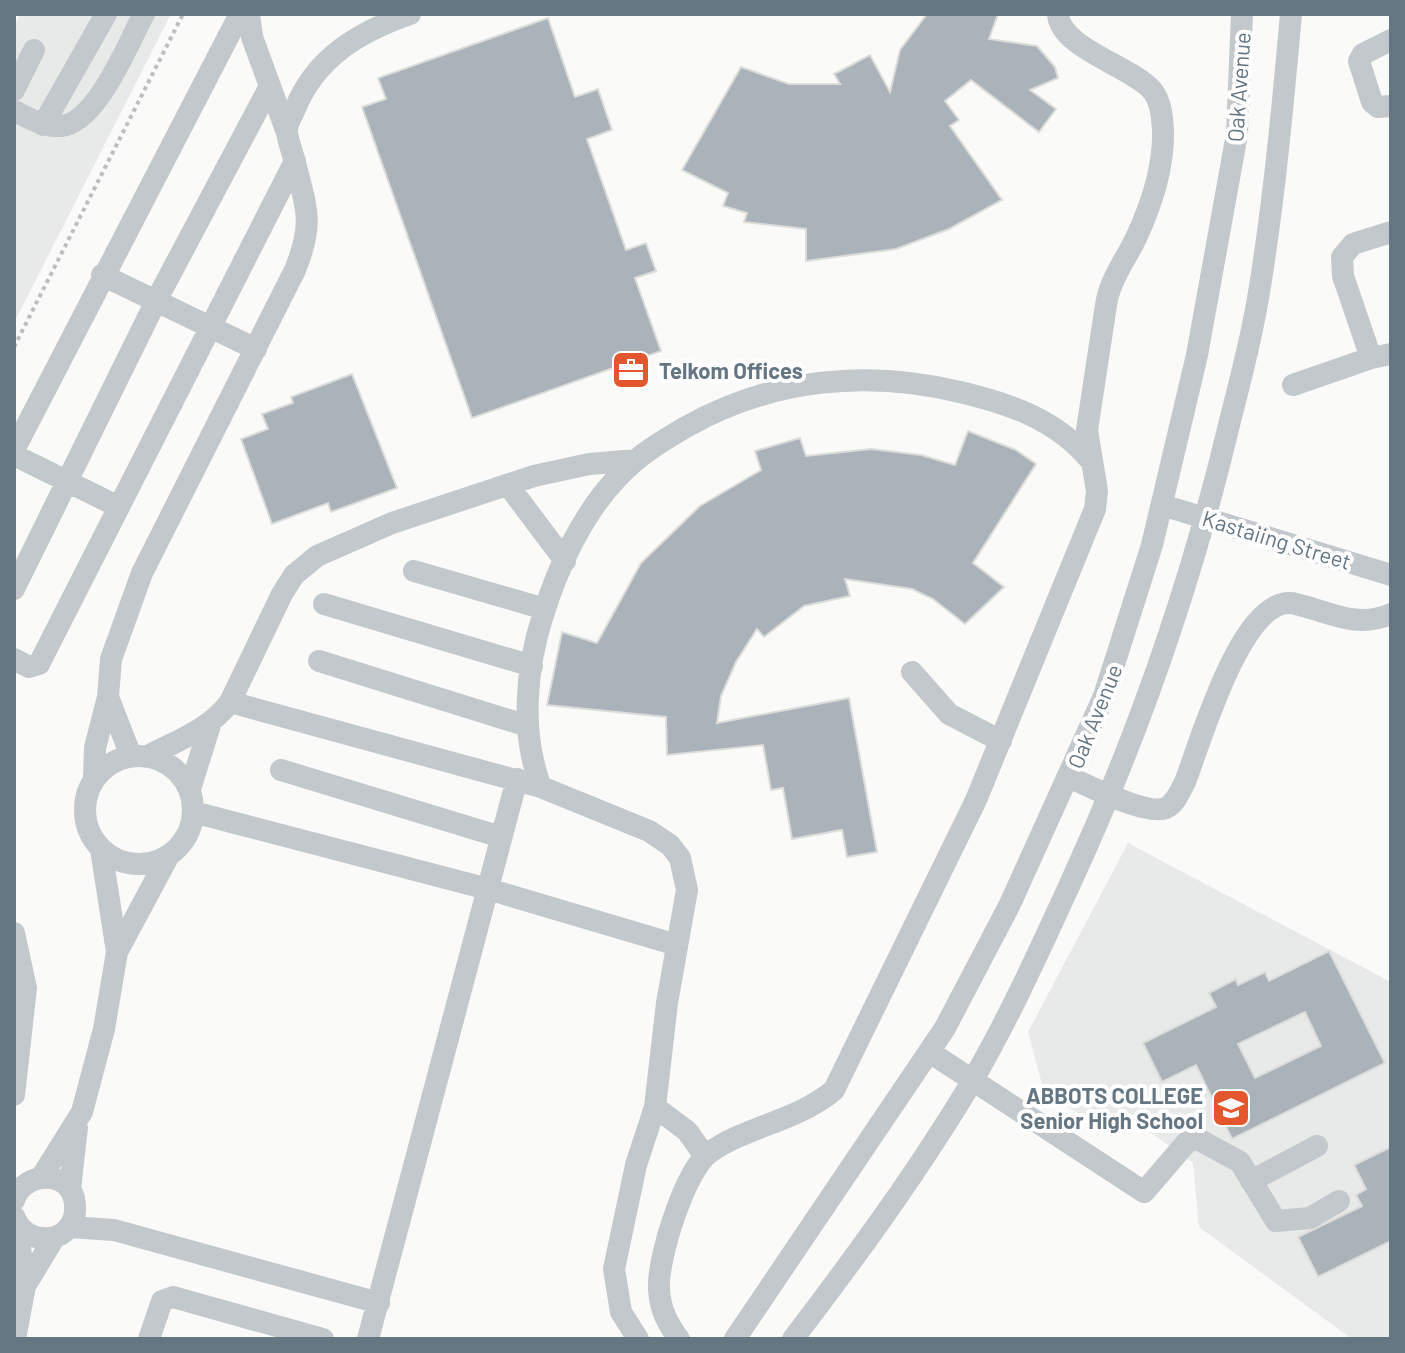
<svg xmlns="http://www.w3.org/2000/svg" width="1405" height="1353" font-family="Barlow,sans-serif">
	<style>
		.built { fill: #e8e9e9 }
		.building { fill: #aab3b9; stroke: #dcdcda; stroke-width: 2; fill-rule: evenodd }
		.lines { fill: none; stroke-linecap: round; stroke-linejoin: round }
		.path { stroke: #bbbfc2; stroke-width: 4; stroke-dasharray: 4 4; stroke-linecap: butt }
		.minor { stroke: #c3c8cc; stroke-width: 22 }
		.labels { text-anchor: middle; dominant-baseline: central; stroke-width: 8; stroke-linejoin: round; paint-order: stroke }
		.street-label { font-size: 22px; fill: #657683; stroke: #fff }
		.poi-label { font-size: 22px; font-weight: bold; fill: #657683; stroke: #fff; text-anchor: start }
	</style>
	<rect width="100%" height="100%" fill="#fafaf8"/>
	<path class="built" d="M20,14H171L14,323V27Z
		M1128,843L1389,981L1391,1339H1352L1199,1227L1193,1163L1146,1129L1104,1133L1043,1088L1028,1032Z"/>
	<path class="building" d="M927,14H998L989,39L1037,46L1055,67L1058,78L1030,90L1056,109L1039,132L971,80L945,101L959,120L950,126L1002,200L949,229L896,249L806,261V229L744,222L747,213L723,206L728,193L682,170L741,67L789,84H840L834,74L870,55L890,92L900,50Z
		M548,18L575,97L598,89L612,130L587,139L626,250L646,243L656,271L635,278L661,351L472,418L362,107L386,99L378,78Z
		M352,374L397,488L331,512L328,503L272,524L241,439L268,429L262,414L293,403L291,397Z
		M968,431L1016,450L1036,464L973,563L1004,587L965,624L933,599L912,589L845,579L850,596L804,606L764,637L757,629L736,662L721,696L717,723L849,698L877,852L847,857L842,830L792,839L783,788L771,790L763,745L667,755L666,717L547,705L562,632L597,643L641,563L700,506L761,470L755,451L800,438L806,456L871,449L921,455L955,465Z
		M1329,951L1385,1063L1232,1139L1196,1065L1162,1082L1143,1043L1216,1007L1209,993L1236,979L1238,985L1265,972L1269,981ZM1305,1012L1321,1046L1255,1078L1238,1044Z
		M1391,1147V1241L1318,1277L1298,1237L1362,1206L1356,1195L1366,1189L1354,1165Z"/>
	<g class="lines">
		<path class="path" d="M14,347L183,14"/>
		<path class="minor" d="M249,14L252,37L286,130
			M1391,40L1363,54L1359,61L1372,102L1378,107L1391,106
			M14,90L34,50
			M14,111C29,118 43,127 61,126C97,123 128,43 144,14
			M43,125L106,14
			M102,275L256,349
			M1371,358L1343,276L1342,257L1353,244L1391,232
			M1293,385L1371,358L1391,354
			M14,450L240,14
			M14,455L119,507
			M508,485L565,561
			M1162,505L1391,575
			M414,571L545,609
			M14,589L156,301L270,86
			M324,604L532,666
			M14,659L29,667L39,664L295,161
			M319,661L528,726
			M912,672L949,714L1001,741
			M108,697L131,756
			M230,702L541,787L649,831L670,845L680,858L687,890L667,1003L655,1107L636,1165L614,1269L621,1312L638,1339
			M148,756C178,740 209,730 230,702L282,594L294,575L317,556L392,523L534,476L589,464L636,460
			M85 810a54 54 0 1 1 108 0a54 54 0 1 1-108 0Z
			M281,770L501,837
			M1069,777C1089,786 1147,816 1166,808C1176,803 1180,791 1185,782C1200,744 1243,590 1296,604C1330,612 1356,629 1391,614
			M94,778L95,748L108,697L111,659L142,573L295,270C314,223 307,210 295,163C293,153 288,142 287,132C286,125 292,116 295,109C316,57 359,32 410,14
			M541,787C520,733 526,668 543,615C558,567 583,513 618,477C637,456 662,441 686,427C771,379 866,369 960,392C1011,404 1057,420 1091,461
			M190,789L210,725
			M193,812L488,889L677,945
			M14,933L26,988L14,1095
			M117,952L169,855
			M931,1053L1144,1192L1187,1142L1196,1138L1240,1162L1276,1221L1310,1218L1339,1201
			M655,1107L687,1131L705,1156
			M42,1176L82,1112L104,1029L117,952L101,849
			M1251,1181L1317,1146
			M70,1189L77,1127
			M14,1200C24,1170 73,1169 75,1205C78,1243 27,1251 14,1216
			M17,1224L25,1286
			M70,1227L114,1230L379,1303
			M15,1339L25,1286L54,1238
			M149,1339L162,1301L173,1297L323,1339
			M368,1339L517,779
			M679,1339C667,1323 660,1309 659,1289C657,1260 685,1170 709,1153C746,1126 796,1122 834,1090L976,800L1095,509L1097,491L1087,430L1106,305C1110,279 1125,261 1136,238C1151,206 1164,166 1163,130C1162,116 1161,100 1151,89C1130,66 1060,48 1058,14
			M735,1339L945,1028L1010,904L1104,696L1152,545L1197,355L1237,134L1242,14
			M793,1339C857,1255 920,1169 974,1078C1010,1016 1040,949 1070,884C1139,734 1192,581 1230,421C1242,374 1254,327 1261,280C1275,191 1283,103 1291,14"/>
	</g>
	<defs>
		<g id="office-square" transform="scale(2)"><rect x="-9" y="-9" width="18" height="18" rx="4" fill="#e4572e" stroke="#fff"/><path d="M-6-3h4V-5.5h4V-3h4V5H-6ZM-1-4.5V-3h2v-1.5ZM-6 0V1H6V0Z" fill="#fff"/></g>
		<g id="school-square" transform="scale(2)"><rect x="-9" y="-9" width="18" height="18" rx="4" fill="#e4572e" stroke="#fff"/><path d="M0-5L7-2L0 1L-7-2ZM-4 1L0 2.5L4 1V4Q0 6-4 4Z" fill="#fff"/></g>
	</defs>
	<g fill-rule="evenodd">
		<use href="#office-square" x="631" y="370"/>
		<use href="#school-square" x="1231" y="1108"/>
	</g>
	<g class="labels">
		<g class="street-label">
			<text transform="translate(1238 87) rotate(-86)">Oak Avenue</text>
			<text transform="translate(1277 539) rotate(17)">Kastaiing Street</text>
			<text transform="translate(1094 716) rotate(-68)">Oak Avenue</text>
		</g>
		<g class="poi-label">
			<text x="659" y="370">Telkom Offices</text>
			<text x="1203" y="1095" text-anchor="end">ABBOTS COLLEGE<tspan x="1203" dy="25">Senior High School</tspan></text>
		</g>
	</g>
	<rect width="1405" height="1353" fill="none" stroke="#657683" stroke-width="32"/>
</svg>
